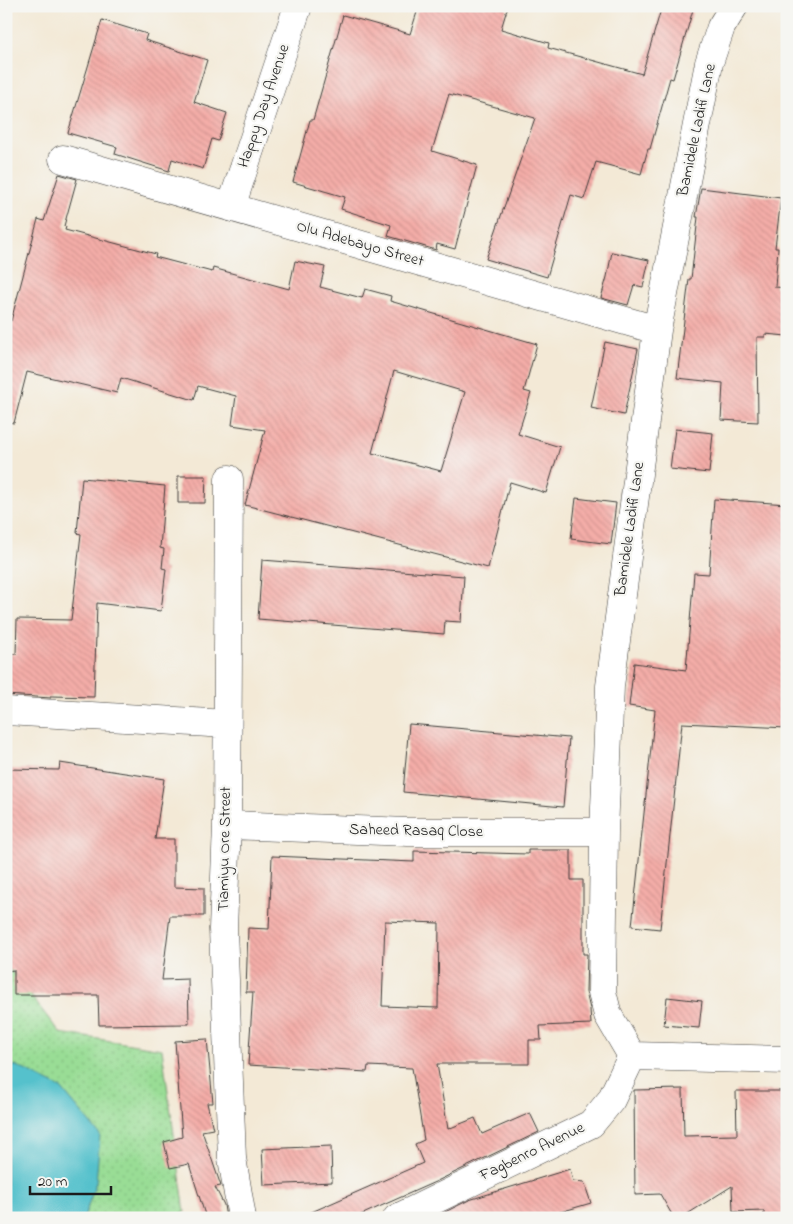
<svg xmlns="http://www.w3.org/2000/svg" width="793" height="1224" font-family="'Indie Flower',sans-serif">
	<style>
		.grass { fill: url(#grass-dots); stroke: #5a7c58 }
		.water { fill: #54c1cc; stroke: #386e74 }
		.building { fill: url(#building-back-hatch); fill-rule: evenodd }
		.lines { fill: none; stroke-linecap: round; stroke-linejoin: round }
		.minor-casing { stroke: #3c3b38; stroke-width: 29 }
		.minor { stroke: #fff; stroke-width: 28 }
		.labels { text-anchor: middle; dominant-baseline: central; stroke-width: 4.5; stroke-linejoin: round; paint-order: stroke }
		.street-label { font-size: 16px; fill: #1c1c1c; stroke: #f6f6f2 }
	</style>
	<defs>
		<pattern id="grass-dots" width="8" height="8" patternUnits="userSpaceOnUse" patternTransform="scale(1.25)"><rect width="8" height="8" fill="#99dd95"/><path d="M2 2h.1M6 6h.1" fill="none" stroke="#83bd80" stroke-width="1.8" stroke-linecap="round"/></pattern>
		<pattern id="building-back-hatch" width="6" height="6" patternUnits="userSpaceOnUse" patternTransform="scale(1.25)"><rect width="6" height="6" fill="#f4ada8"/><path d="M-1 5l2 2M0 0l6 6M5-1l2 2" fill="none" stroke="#d19490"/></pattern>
	</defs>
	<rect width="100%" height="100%" fill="#f6f6f2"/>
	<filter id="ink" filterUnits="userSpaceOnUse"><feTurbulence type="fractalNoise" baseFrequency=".02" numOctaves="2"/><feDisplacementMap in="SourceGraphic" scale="10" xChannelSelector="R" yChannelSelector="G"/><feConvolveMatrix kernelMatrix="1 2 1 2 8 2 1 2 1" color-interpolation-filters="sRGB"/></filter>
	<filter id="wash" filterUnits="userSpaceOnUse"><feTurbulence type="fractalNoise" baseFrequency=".0096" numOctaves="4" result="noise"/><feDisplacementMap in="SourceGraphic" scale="20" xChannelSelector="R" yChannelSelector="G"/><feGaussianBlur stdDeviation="1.12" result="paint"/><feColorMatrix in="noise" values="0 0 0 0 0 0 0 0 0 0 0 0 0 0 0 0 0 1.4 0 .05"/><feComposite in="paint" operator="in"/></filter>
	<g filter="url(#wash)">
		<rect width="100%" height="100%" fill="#f3e9d6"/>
		<path class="grass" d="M6,964L60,1033L162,1049L185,1212L174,1218H84L96,1182L17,1066L6,1065Z"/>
		<path class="water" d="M6,1065L17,1066L61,1088L100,1135L96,1182L84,1218H6Z"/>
		<g id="blocks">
			<path class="building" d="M419,6H508L501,29L549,43L548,48L642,74L662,6H694L673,79L670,78L650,149H648L641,174L596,162L584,199L571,195L547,277L486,259L535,118L449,94L432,151L477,165L455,249L437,244L436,250L388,236L391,225L341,209L345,197L293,182L310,120H313L343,15L410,34Z
				M102,20L147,34L145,40L207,60L194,102L227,113L218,141L212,139L203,169L172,159L169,171L115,154L117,147L68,133Z
				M59,174L77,179L64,226L66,227L65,230L156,254L155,257L212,272L213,268L289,289L295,261L325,267L320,287L362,298L365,289L391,296L390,301L537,344L524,391L531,393L518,434L560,447L546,493L510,482L488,568L245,505L265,430L232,425L236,396L198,386L194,400L121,378L117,393L27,372L14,423L6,422V320L11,321L38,219L44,221ZM394,371L465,392L441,471L372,453Z
				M701,188L781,198L775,248H778L775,287L787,288V336L765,334V337H757L758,422L721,420L723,383L677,378L689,279H691L698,217H696Z
				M612,252L649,260L643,287L634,285L628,305L601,298L607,277Z
				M605,342L638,349L624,415L591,408Z
				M675,429L713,433L709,473L670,469Z
				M178,476H206L205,503H178Z
				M82,478L165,486L160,548L164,549L162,568L166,569L161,611L97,603L94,697L51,696V698L6,695V653L16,654L17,619L71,620L81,534L77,533Z
				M576,498L616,503L611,544L571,539Z
				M714,499L787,504V551L785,581H787V728L682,723L660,929L632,926L655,710L629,706L634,663L686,670L694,573L709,574Z
				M262,560L464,576L461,622L445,621L444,634L258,619Z
				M409,724L569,738L563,807L403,792Z
				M60,763L164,779L155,839H174V887L204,888V916H170L162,980L188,979L189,1024L99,1025L98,995H14V970L6,971V769L59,770Z
				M528,850H571V880H583V954H587L586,992L590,1009L591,1024L540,1026L541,1040H529V1064H437L448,1129L475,1118L482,1134L530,1113L539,1132L435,1182L354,1218H298L423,1163L415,1144L424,1140L412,1068L368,1066L367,1072L248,1065L253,992H246L248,928L269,929L272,856L414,862V851L528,854ZM385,921L439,923L438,1008L382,1006Z
				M667,997L702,1001L699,1028L664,1025Z
				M207,1039L213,1103H207L213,1129L202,1131L221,1186L215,1187L224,1205L226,1218H206L189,1164L170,1168L164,1142L182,1137L175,1041Z
				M683,1089L684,1136L737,1135L736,1091H787V1216H764V1211L733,1212L732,1186L681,1218H674L660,1194L635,1195L634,1090Z
				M331,1146L332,1182L264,1185L262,1149Z
				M570,1169L573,1181L584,1182L591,1203L557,1213L559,1218H433L469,1200Z"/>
		</g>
	</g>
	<g filter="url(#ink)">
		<use href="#blocks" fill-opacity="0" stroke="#3c3b38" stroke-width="1"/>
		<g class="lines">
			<g class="minor-casing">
				<path id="minor" d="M63,159L657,330
					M231,207L298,6
					M229,479L227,825L223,929L232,1158L242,1218
					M6,711L227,724
					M227,825L408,832H604
					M632,1056L608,1015L602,992L604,832L610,686L657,330L709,63L721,27L734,6
					M397,1218L591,1124L611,1100L632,1056L787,1060"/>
			</g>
			<use href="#minor" class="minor"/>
		</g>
	</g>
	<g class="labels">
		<g class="street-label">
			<text transform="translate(264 106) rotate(-71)">Happy Day Avenue</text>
			<text transform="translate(697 130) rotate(-78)">Bamidele Ladifi Lane</text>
			<text transform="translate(360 244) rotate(16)">Olu Adebayo Street</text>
			<text transform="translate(630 529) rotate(-82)">Bamidele Ladifi Lane</text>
			<text transform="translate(416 831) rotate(1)">Saheed Rasaq Close</text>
			<text transform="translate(225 849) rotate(-89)">Tiamiyu Ore Street</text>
			<text transform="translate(532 1152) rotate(-26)">Fagbenro Avenue</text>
		</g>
	</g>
	<rect width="793" height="1224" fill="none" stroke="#f6f6f2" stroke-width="25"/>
	<path d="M30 1186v8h81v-8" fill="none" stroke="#1c1c1c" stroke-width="2.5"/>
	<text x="38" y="1186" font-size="15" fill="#1c1c1c" stroke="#f6f6f2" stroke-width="4" paint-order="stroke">20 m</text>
</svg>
